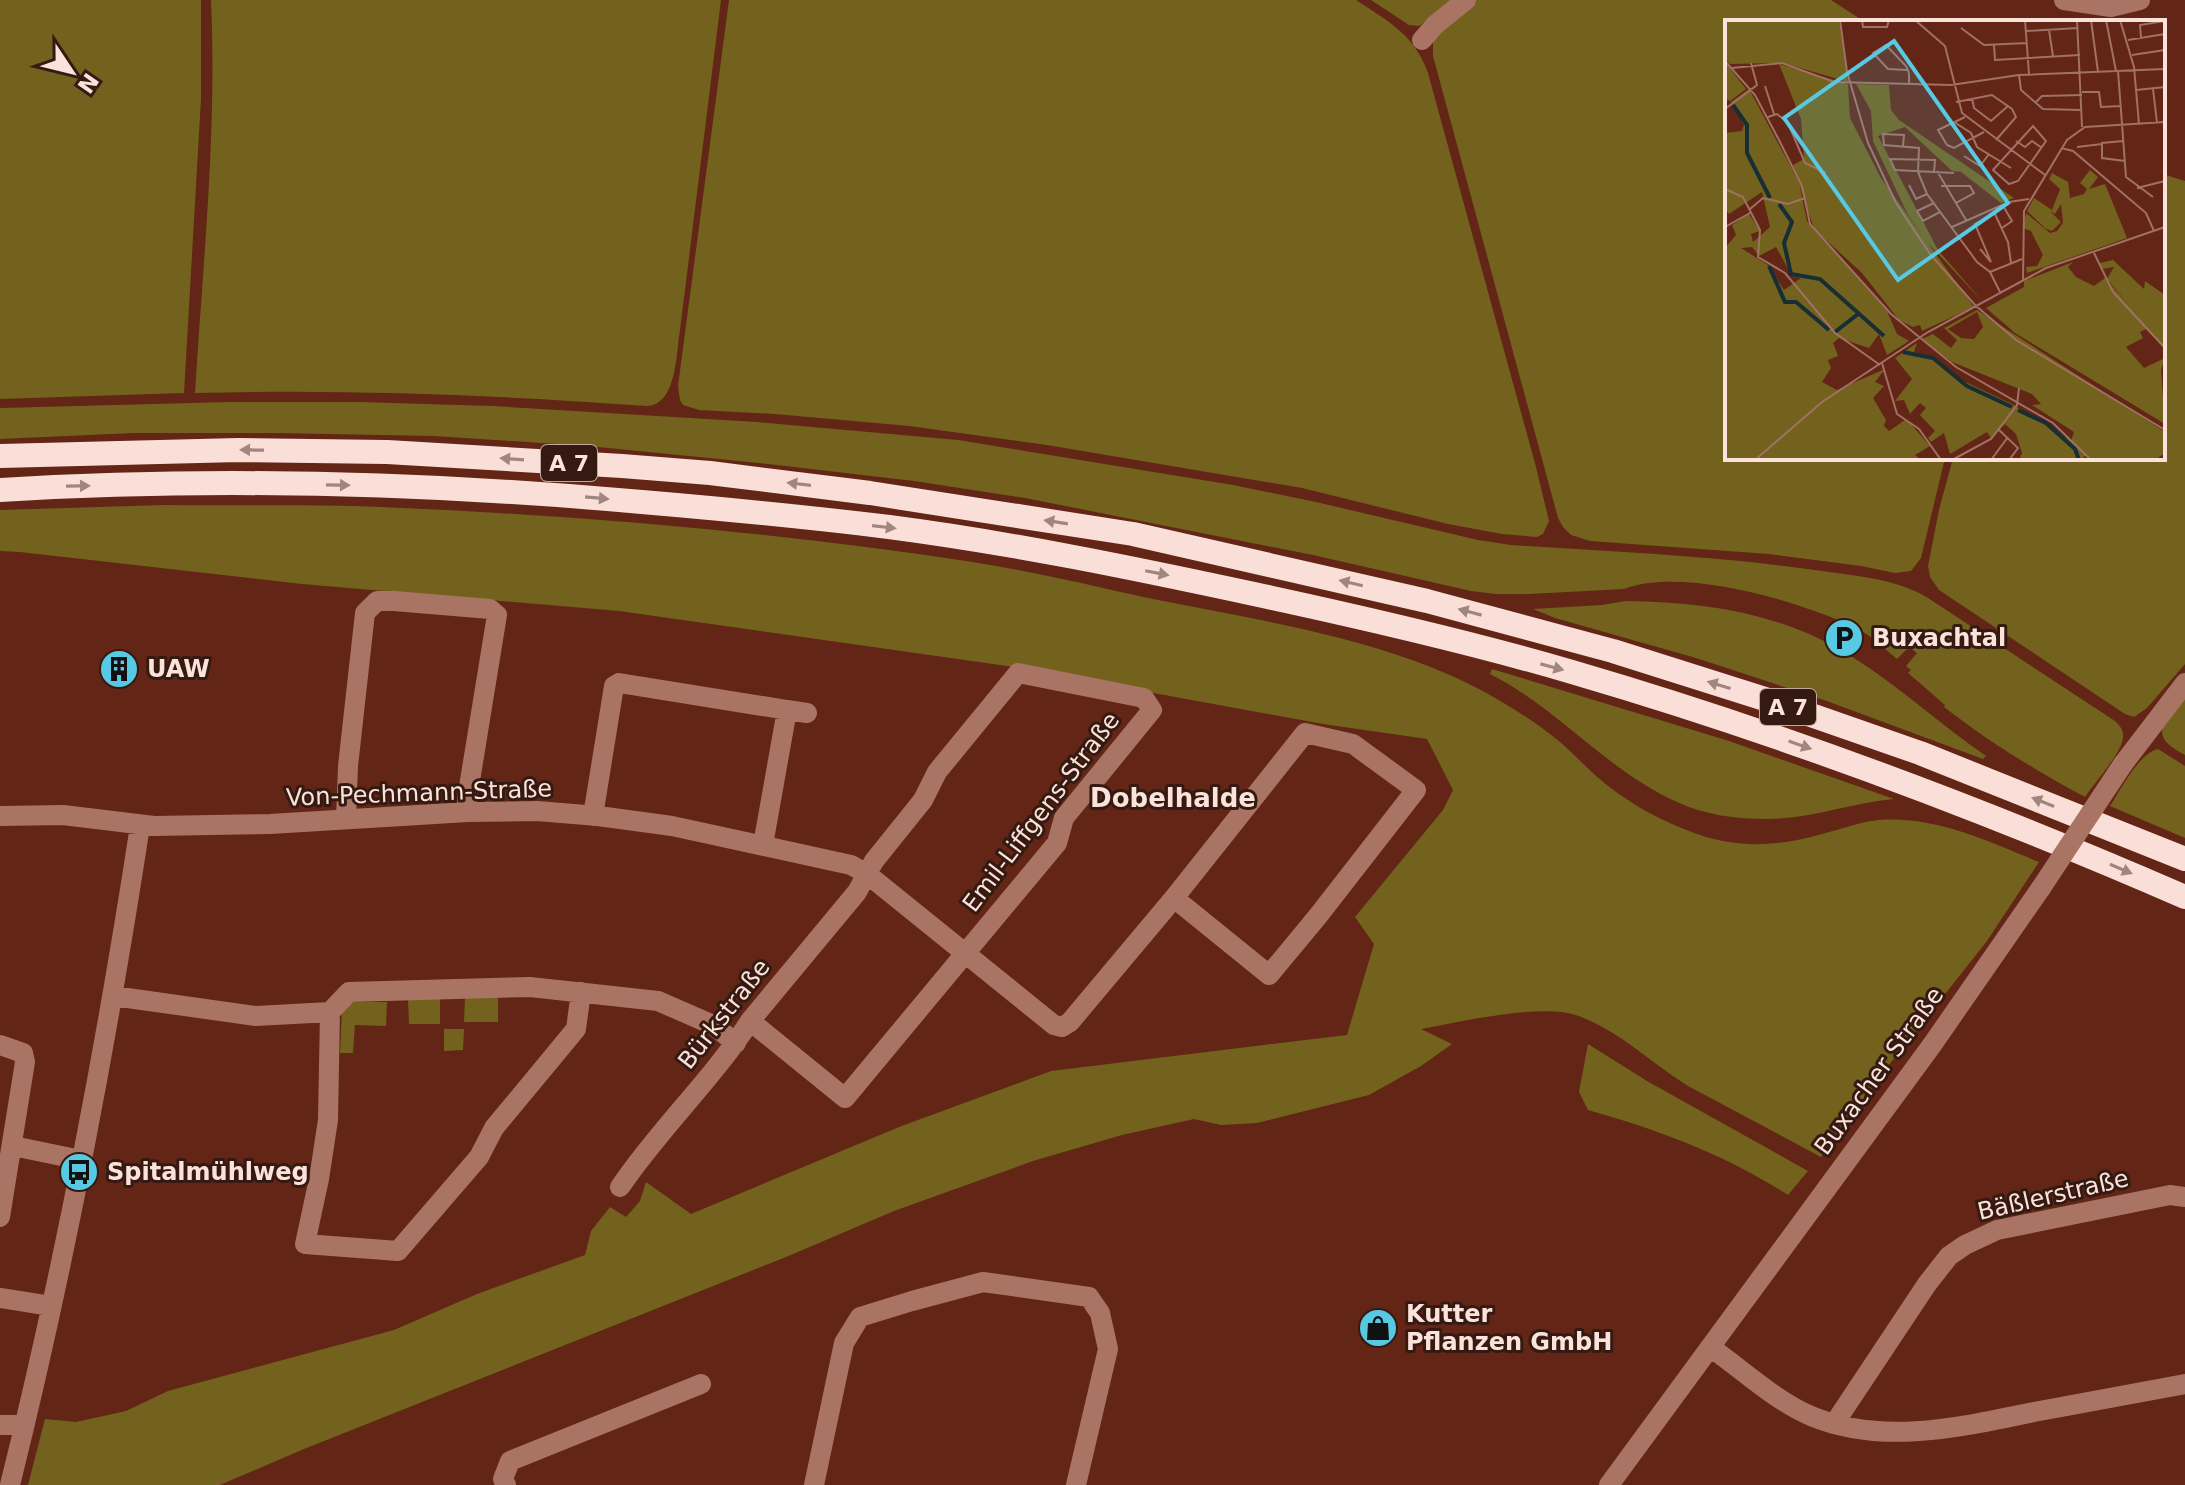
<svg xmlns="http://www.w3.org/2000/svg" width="2185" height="1485" font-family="'DejaVu Sans',sans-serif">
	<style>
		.green { fill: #72621d }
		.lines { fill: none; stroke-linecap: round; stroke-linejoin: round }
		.minor { stroke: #aa7465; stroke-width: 20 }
		.highway { stroke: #fadfd8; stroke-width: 24 }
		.minor-bridge { stroke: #aa7465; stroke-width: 20 }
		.oneway { fill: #a1867f }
		.labels { text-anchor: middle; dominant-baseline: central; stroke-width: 6; stroke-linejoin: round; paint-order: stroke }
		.shield { fill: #351a12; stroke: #c0a79f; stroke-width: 2 }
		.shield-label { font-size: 22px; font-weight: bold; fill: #fbe3dc }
		.poi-label { font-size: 24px; font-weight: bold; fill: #fbe3dc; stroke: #351a12; text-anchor: start }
		.street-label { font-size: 24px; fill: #fbe3dc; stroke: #351a12 }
		.neighbourhood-label { font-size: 26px; font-weight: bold; fill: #fbe3dc; stroke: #351a12 }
		.inset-river { fill: none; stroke: #162e34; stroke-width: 4 }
		.inset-road { fill: none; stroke: #a07165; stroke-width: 2 }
		.view { fill: #58c9e3; fill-opacity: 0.15; stroke: #58c9e3; stroke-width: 4 }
		.inset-edge { fill: none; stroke: #fbe3dc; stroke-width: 4 }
	</style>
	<rect width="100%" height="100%" fill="#632515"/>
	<path class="green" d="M0,0H201V99L184,393L0,399Z
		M211,0H721L680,330C676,353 677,405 647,406C496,395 345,389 195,393C203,262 217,131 211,0Z
		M729,0H1356C1389,22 1414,34 1428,73L1536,467L1549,521L1543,534L1537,537L1502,534L1448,524L1302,488L1047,445L909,426L775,414L699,410L683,405L680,400L678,386Z
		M1371,0H1459L1419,26L1409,25Z
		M1472,0H1831L1865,22H1727V458H1945L1921,558L1911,571L1895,573L1861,566L1769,554L1590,541L1571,535L1563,527L1558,518L1433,56V41Z
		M2163,174L2185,181V664L2147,708L2134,717L2125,714L1939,590L1930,577L1928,566L1939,510L1953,458H2163Z
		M230,402H359L493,406L757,422L958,440L1233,485L1316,502L1478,540L1511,545C1615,552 1719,556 1822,571C1858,576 1897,579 1928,598L2115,721C2120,726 2124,730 2123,738C2121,754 2095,782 2085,797C2035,770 1989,742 1944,707L1945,705L1908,673L1911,670L1906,666L1917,653L1909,647L1897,659C1886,650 1875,639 1863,632C1810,603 1682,566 1624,589L1529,594H1496L1471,591L1313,555L1025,498L914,481L768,464L588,446L434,436L275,433H134L0,439V408Z
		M164,505C236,506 308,504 380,507C576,515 772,532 966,561C1027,570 1088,585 1148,598C1237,616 1330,630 1415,661C1467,680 1517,707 1560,742C1573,753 1584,765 1596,776C1626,802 1660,821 1697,834C1739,849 1780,846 1822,834C1842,829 1859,822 1879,820C1936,816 1987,841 2039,862L1987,941L1892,1061L1821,1157L1688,1086C1651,1063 1621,1032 1579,1016C1543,1002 1461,1022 1421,1029L1452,1044L1421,1066L1369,1095L1257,1123L1221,1125L1194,1119L1122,1135L1033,1161L894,1211L786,1257L304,1449L220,1485H28L45,1419L76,1422L126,1411L168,1391L394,1330L477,1294L585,1255L591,1231L610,1207L626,1217L640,1201L646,1182L691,1214L899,1127L1051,1071L1347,1035L1374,944L1355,917L1443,810L1453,790L1427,739L1323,724L1007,666L619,611L302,584L20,552L0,551V510Z
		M1626,601C1707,602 1783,613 1854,658C1900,687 1941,725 1986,756L1983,759L1824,700L1696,658L1555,618L1533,609L1602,605Z
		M1492,669L1729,741L1894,799C1851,803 1810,819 1767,819C1736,819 1705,815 1677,802C1607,771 1558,708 1490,674Z
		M2185,696V755C2172,747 2160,742 2162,726Z
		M2158,749L2185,766V838L2110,806C2121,789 2139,753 2158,749Z
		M465,998H498V1022H464Z
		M408,999H440V1024H409Z
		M344,1002H387L386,1026L355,1025L353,1053H340L342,1007Z
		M444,1029H464L463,1050L444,1051Z
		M1588,1044L1647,1081L1808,1171L1788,1195C1726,1155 1659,1130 1588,1110L1579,1092Z"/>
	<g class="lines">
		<path class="minor" d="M2064,0L2111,7L2140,0
			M1422,40L1435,25L1466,0
			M2123,764L2185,683
			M0,816L63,815L154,826L270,824L468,812L537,811L598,816L672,826L851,865L867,874L1054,1025L1062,1027L1070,1022L1174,898L1305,733L1353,744L1416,790L1318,916L1269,975L1174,898
			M593,816L614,686L619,683L787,710
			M346,819L348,766L365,613L377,601H394L490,609L497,615L467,799L468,812
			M763,845L787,710L807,713
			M113,996L256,1016L330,1012L349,992L530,987L658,1001L713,1025L736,1043
			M330,1012L328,1120L319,1179L305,1244L398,1251L479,1157L494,1128L576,1029L581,992
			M0,1045L23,1053L25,1062L0,1217
			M13,1146L81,1160
			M620,1187C659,1129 712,1080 750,1021L857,892L874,861L923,800L937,772L1018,673L1144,698L1152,710L1064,818L1057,843L845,1098L750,1021
			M0,1298L51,1306
			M1710,1347C1743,1370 1774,1400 1811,1416C1883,1446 1961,1427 2034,1412C2085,1403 2135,1393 2185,1384
			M1834,1424L1927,1284L1949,1256L1965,1245L1997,1230L2170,1195L2185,1197
			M0,1425H24
			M10,1485C64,1268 106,1047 140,826
			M506,1485L503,1479L510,1461L701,1384
			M814,1485L844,1343L860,1317L912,1301L983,1282L1089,1297L1100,1313L1108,1349L1076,1485
			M1609,1485L1932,1045L2041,888"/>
		<path class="highway" d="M0,456L239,450L387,452L622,466L710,473L870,493L1133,534L1427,601L1613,651L1768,700L1920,753L2185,859
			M0,490C213,477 429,483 642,502C724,509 807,517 889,527C1012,543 1133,568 1254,594C1361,617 1467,641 1572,672C1781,733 1985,810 2185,897"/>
		<path class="minor-bridge" d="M2041,888L2123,764"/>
	</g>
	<defs><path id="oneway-solid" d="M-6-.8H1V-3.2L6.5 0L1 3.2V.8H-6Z" transform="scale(2)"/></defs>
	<g class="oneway">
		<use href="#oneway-solid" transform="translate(252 450) rotate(-179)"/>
		<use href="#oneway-solid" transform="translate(512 459) rotate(-176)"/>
		<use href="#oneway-solid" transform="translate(799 484) rotate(-173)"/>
		<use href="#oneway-solid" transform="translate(338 485) rotate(1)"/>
		<use href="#oneway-solid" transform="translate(78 486) rotate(-1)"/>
		<use href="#oneway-solid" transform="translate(597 498) rotate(5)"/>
		<use href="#oneway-solid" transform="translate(1056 522) rotate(-171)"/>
		<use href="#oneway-solid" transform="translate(884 527) rotate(7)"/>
		<use href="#oneway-solid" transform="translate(1157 573) rotate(11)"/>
		<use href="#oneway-solid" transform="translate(1351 583) rotate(-167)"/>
		<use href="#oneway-solid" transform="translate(1470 612) rotate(-165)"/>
		<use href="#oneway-solid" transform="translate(1552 667) rotate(15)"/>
		<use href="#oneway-solid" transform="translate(1719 685) rotate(-163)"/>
		<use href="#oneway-solid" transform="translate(1800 745) rotate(19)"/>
		<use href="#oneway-solid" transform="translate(2043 802) rotate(-158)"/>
		<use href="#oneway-solid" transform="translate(2121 869) rotate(23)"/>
	</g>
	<defs>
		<g id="parking-disc" transform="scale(2)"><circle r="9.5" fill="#58c9e3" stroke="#351a12"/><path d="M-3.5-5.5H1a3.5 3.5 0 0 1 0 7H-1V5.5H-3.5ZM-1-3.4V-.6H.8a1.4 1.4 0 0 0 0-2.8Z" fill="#111"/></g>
		<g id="building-disc" transform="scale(2)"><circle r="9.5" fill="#58c9e3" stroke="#351a12"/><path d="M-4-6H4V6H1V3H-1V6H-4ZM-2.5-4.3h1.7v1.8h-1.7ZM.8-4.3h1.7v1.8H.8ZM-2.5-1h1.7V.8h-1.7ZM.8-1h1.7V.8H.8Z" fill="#111"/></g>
		<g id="bus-disc" transform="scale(2)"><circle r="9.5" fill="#58c9e3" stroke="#351a12"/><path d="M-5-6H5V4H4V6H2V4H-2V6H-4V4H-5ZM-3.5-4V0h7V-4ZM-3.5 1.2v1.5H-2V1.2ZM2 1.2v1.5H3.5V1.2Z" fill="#111"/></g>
		<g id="shop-disc" transform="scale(2)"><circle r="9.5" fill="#58c9e3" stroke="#351a12"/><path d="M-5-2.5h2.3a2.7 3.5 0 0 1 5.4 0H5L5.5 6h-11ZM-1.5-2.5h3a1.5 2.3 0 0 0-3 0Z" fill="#111"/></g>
	</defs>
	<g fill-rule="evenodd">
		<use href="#parking-disc" x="1844" y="638"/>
		<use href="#building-disc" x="119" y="669"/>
		<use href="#bus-disc" x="79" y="1172"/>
		<use href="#shop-disc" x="1378" y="1328"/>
	</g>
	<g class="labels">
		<g class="shield">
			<rect x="541" y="445" width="56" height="36" rx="6"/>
			<rect x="1760" y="689" width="56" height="36" rx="6"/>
		</g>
		<g class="shield-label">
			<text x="569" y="463">A 7</text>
			<text x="1788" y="707">A 7</text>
		</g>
		<g class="poi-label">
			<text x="1872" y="638">Buxachtal</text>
			<text x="147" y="669">UAW</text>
			<text x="107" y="1172">Spitalmühlweg</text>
			<text x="1406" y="1314">Kutter<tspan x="1406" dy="28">Pflanzen GmbH</tspan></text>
		</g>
		<g class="street-label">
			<text transform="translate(419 793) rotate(-2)">Von-Pechmann-Straße</text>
			<text transform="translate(1041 812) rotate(-53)">Emil-Liffgens-Straße</text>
			<text transform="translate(724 1014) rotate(-52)">Bürkstraße</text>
			<text transform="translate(1879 1071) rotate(-54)">Buxacher Straße</text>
			<text transform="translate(2053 1195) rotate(-13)">Bäßlerstraße</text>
		</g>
		<g class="neighbourhood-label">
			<text x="1173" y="798">Dobelhalde</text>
		</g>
	</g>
	<g transform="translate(1725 20)">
		<rect width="440" height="440" fill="#632515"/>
		<path d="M0,0H114L123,62L58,43L5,44L0,39ZM0,42L21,69L5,81L0,78ZM54,44L123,64L125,98L156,158L249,287L197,311L195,305L188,307L174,300L137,253L89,209L68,145L79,139L76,99ZM131,64L164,65L166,90L174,100L289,178L276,183L236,152L227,151L180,107L153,116L213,230L258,282L202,222L182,193L148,121L146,91ZM24,69L74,162L82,201L162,291L172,314L184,321L162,335L154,314L144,328L114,318L108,323L113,336L103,340L106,348L97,362L112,370L160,349L150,362L159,366L148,378L161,400L159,406L164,411L180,400L186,404L205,426L190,435L196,440H0V228L11,215L7,205L24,194L35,211L26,214L28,222L45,207L37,172L4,194L0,189V113L17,111L19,105L6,82ZM27,227L34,236L51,227L67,256L76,258L59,270L43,245L16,228ZM365,150L373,157L364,169L380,164L402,218L302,253L301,247L312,246L318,235L306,211L298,208L301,193L325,213L332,211L338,203L336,184L330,194L325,191L336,202L327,211L321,209L302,191L309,178L327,190L335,169L324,159L327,153L343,162L345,178L359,174L362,169L355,163ZM388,240L419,269L420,261L440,275V328L421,309L415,312L418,318L401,327L419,348L440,338L436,350L440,404L290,313L261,288L299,267V261L348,242L343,247L351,257L369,266L380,258L404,285L382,259L389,247L377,249L375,243ZM252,290L440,412V433L430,440H366L361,435L356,440H294L297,433L291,414L280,404L266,418L262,412L225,434L219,413L206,422L203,418L210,411L195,395L201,388L195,383L185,394L179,380L170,381L187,359L170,338L192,323L189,332L212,339L230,357L289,385L346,421L349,412L307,385L316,384L307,374L227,342L197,319L208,314L226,328L232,320L219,308ZM252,292L258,307L249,319L236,318L223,309Z" fill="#72621d" fill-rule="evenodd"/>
		<path class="inset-river" d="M8,85L22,105V133L45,178M54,184L67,202L59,223L66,254L95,259L159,316M44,246L60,282H71L104,310M110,312L133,294M178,332L208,338L242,366L287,387M293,390L321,403L350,429L354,440"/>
		<path class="inset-road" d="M115,0L122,52L143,123L171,183L205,234L250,285L291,320L440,410M137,0L138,7H162L164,0M190,0L220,26L237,93L320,155M300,0L304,54M352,0L357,107M366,0L373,52M381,0L391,51M395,0L409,47L414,104M236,8L259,25L302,23M324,10L328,36M301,11L353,8M416,18L415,5L440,1M403,20L440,14M269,25L270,40L355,35M407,35L440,30M0,41L30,75L54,120L77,166L85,204L166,294L231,347L328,403L366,440M7,48L57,43L109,62L226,65L294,55L440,49M183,50L163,49L148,33L161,25L181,46L183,50L184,54V63M393,51L401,157L428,177M294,55L296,70L318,89L356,90M40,66L49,94M428,69L432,103M411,70L440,67M357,72H374L376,87L396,86M247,78L249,88L266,101L283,86M231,82L267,75L287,89L291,97L271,120M310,83L317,76L357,75M0,89L32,65L26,43M43,97L52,94L63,103L80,143L101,153M240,97L213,110L222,125L229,128L259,112M229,102L246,113L252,127L286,148M308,106L321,121L293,161L284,164L268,150ZM291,121L300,127L307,121L317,128M398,121L377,123V138L400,141M178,126L179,115L158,114L159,125L194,128L193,152L202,174L252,242L265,252L275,272M352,127L377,124M336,128L348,131L421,193L429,211M239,136L255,146L264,134M212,151L241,200M209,152L210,140L165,139L170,150L229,153M184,165L191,179L202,174M216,166H245L249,173L231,183M412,168L440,161M0,169L18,177L35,210L33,237L60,253L110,313L155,345M209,183L192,191L198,201L215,192M25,189L38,178L63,184L80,178M269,192L283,222L286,243M0,207L25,193M227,207L284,182L304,179M277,208L287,201L277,184M255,229L266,242L250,204L269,194M369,233L388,272L440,328M265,252L297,239M298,260L299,191L342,120L360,107L440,102M157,343L172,394L194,409L216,440M274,410L293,428L284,440M30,440L97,382L203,312L321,248L440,207M227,440L266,419L292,385L294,368M266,440L283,417"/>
		<path class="view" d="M169,21L283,183L173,260L59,98Z"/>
		<rect width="440" height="440" class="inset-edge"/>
	</g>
	<g transform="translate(72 72) rotate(125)" stroke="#351a12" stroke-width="6" paint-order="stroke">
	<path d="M0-6L14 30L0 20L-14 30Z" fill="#fbe3dc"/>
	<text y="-12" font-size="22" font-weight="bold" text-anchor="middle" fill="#fbe3dc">N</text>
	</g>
</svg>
